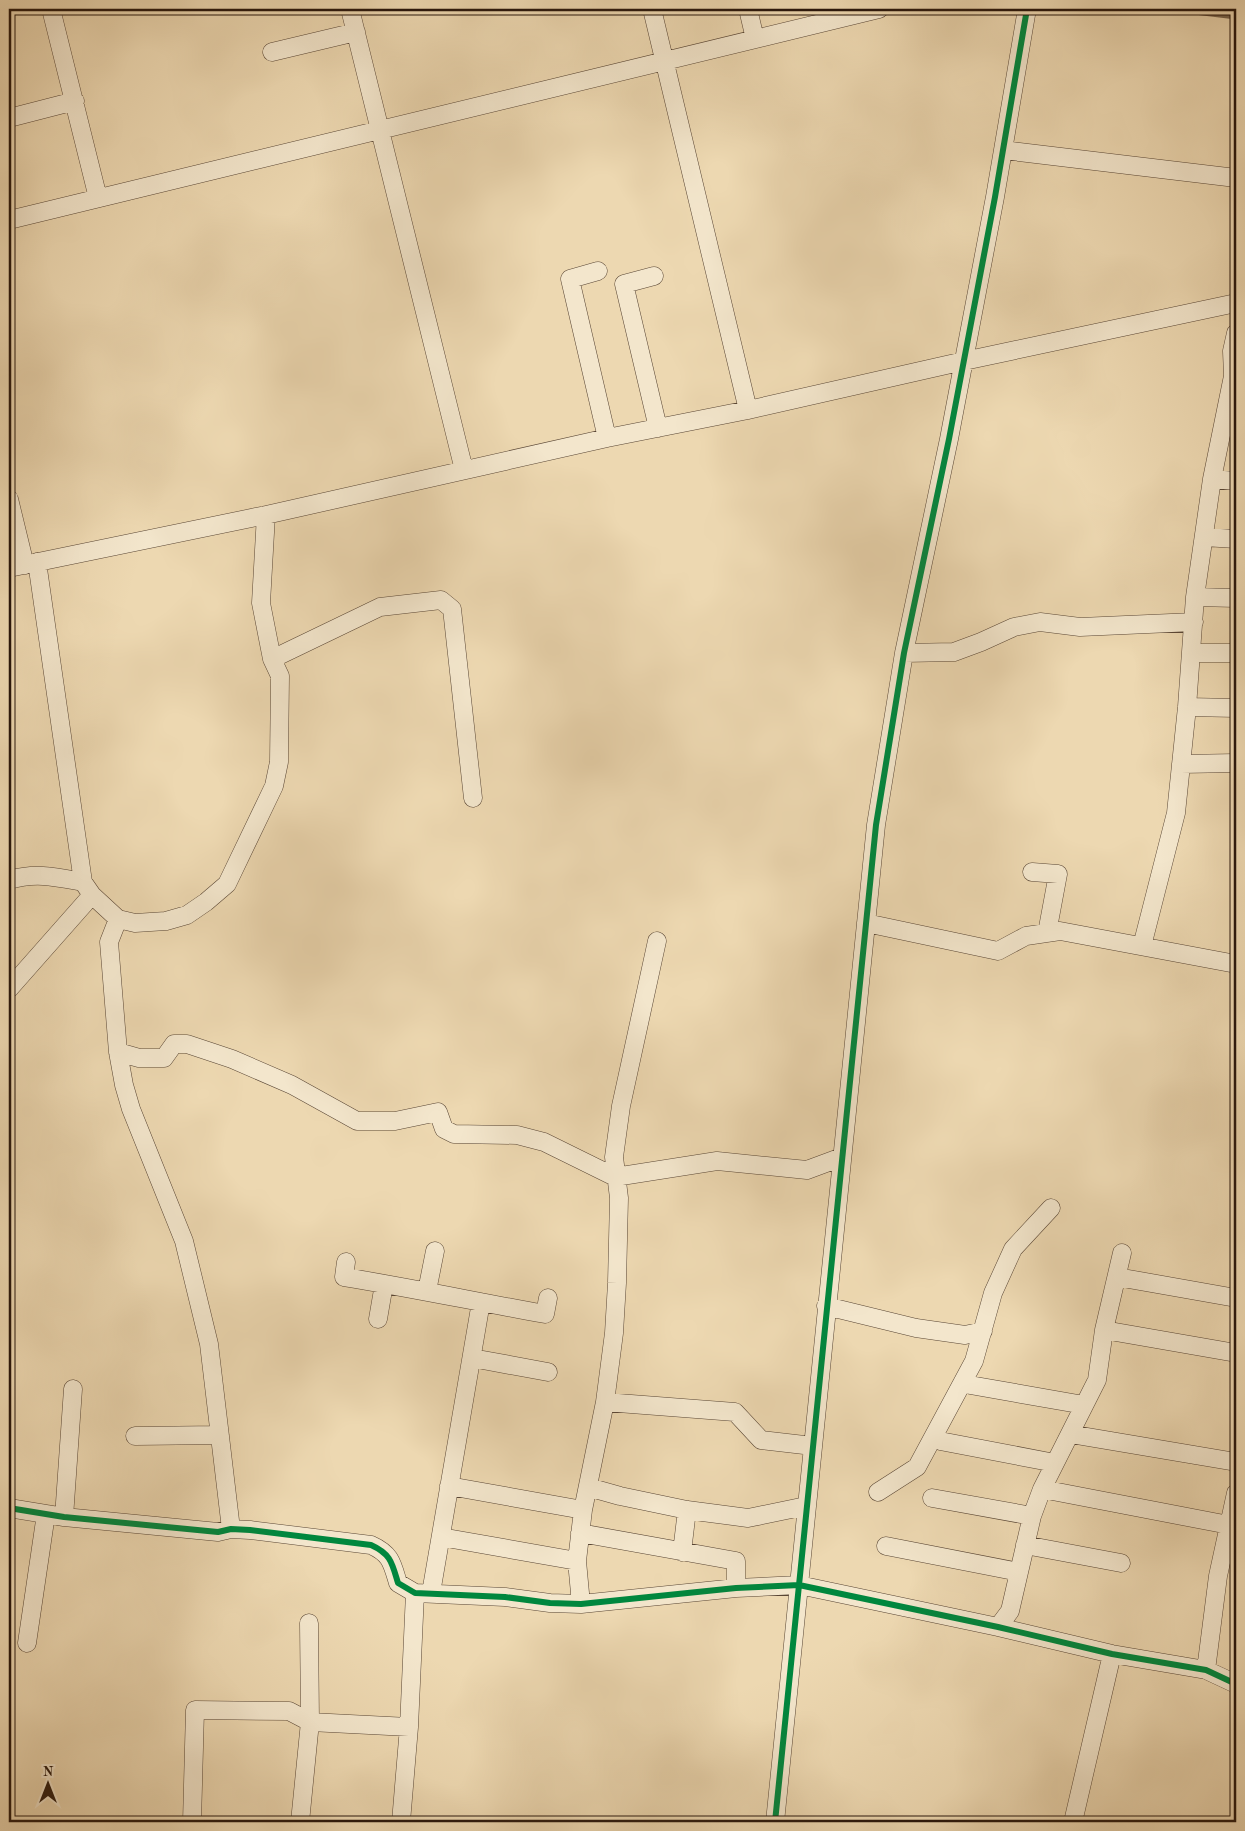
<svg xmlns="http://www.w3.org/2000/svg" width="1245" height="1831" font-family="'Old Standard TT',serif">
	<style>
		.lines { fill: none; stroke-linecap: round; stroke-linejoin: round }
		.stream { stroke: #76634d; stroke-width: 5 }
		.minor-casing { stroke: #594635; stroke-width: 19 }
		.minor { stroke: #f3e6cc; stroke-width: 18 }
		.cycleway-casing { stroke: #f3e6cc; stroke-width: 9 }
		.cycleway { stroke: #00873e; stroke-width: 6 }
	</style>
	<rect width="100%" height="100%" fill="#edd8b1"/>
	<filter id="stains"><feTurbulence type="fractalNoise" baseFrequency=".004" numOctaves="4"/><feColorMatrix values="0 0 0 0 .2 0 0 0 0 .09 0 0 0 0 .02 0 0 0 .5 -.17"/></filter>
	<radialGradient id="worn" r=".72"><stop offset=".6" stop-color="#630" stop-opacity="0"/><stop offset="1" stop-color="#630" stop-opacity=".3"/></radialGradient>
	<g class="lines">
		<path class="stream" d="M1170,9L1236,17
			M880,14L903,9"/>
		<g class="minor-casing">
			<path id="minor" d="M51,9L98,198
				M350,9L464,470
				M652,9L748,410
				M748,9L755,39
				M272,52L356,32
				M9,118L75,101
				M1003,150L1236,178
				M9,220L879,9
				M598,271L570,279L607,438
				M654,276L624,284L658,428
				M1212,479L1236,481
				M9,499L25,565
				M1204,537L1236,539
				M37,562L83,882L92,895L118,919L135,923L166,921L187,915L206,902L227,884L274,786L279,762L280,676L272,659L261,603L266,515
				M9,568L266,515L607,438L748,410L964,361L1236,303
				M1195,597L1236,598
				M904,653L954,652L981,642L1014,627L1040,622L1080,627L1194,622
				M1192,653H1236
				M272,659L380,607L441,600L452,609L473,798
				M1187,707L1236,708
				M1181,764L1236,763
				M1032,872L1058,874L1047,933
				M9,880C36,872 56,877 83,882
				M118,919L109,942L118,1052L124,1085L131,1109L184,1241L209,1344L231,1529
				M866,923L998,951L1026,936L1060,931L1236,964
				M657,941L621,1106L614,1157L619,1198L617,1283L614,1333L605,1402L735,1412L761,1440L813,1446
				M1142,946L1176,813L1187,707L1195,597L1212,479L1233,376L1232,351L1236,333
				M9,989L92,895
				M118,1052L139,1058H164L174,1044H187L232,1059L292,1085L357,1121H395L438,1112L444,1129L454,1134L517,1135L544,1142L615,1177L717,1161L807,1170L842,1157
				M346,1262L344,1277C412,1288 478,1302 545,1314L548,1298
				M1117,1277L1236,1298
				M427,1291L435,1251
				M826,1306L916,1328L965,1335L983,1331
				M378,1319L384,1284
				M1104,1330L1236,1353
				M472,1358L548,1372
				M970,1385L1084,1405
				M1070,1434L1236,1462
				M135,1436L220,1435
				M940,1441L1055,1463
				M449,1486L583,1510
				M588,1487L620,1496L687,1510L748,1518L806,1506
				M1042,1489L1229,1525
				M878,1492L917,1467L974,1361L993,1293L1013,1249L1051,1208
				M932,1498L1032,1516
				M9,1508L64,1517L218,1532L231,1529L250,1530L371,1545C391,1554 392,1563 398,1583L415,1593L505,1597L550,1603L581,1604L736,1588L799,1585L998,1627L1112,1654L1206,1670L1236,1684
				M64,1517L73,1389
				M580,1533L736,1561V1588
				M441,1537L577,1561
				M1025,1545L1121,1563
				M886,1546L1019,1572
				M682,1552L687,1510
				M431,1593L481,1302
				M581,1604L577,1561L583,1510L605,1402
				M998,1627L1010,1611L1032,1516L1042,1489L1097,1380L1104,1330L1122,1253
				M27,1643L46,1514
				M1206,1670L1218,1576L1236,1493
				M192,1822L195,1710L289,1711L310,1722L409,1727
				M300,1822L310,1722L309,1623
				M401,1822L409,1727L415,1593
				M775,1822L876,825L904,653L949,439L995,197L1027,9
				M1073,1822L1112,1654"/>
		</g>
		<use href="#minor" class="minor"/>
		<g class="cycleway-casing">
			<path id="cycleway" d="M9,1508L64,1517L218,1532L231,1529L250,1530L371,1545C391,1554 392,1563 398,1583L415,1593L505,1597L550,1603L581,1604L736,1588L799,1585L998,1627L1112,1654L1206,1670L1236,1684
				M775,1822L876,825L904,653L949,439L995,197L1027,9"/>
		</g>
		<use href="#cycleway" class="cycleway"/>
	</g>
	<rect width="1245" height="1831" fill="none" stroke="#edd8b1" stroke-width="30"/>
	<rect x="10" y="10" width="1225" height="1811" fill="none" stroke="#28160c" stroke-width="2.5"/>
	<rect x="15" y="15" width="1215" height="1801" fill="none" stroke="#28160c"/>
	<g transform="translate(48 1784)" stroke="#f3e6cc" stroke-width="4" paint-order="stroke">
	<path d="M0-4L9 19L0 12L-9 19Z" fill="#28160c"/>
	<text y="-8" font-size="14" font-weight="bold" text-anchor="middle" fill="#28160c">N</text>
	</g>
	<rect width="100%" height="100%" filter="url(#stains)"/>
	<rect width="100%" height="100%" fill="url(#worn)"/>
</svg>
